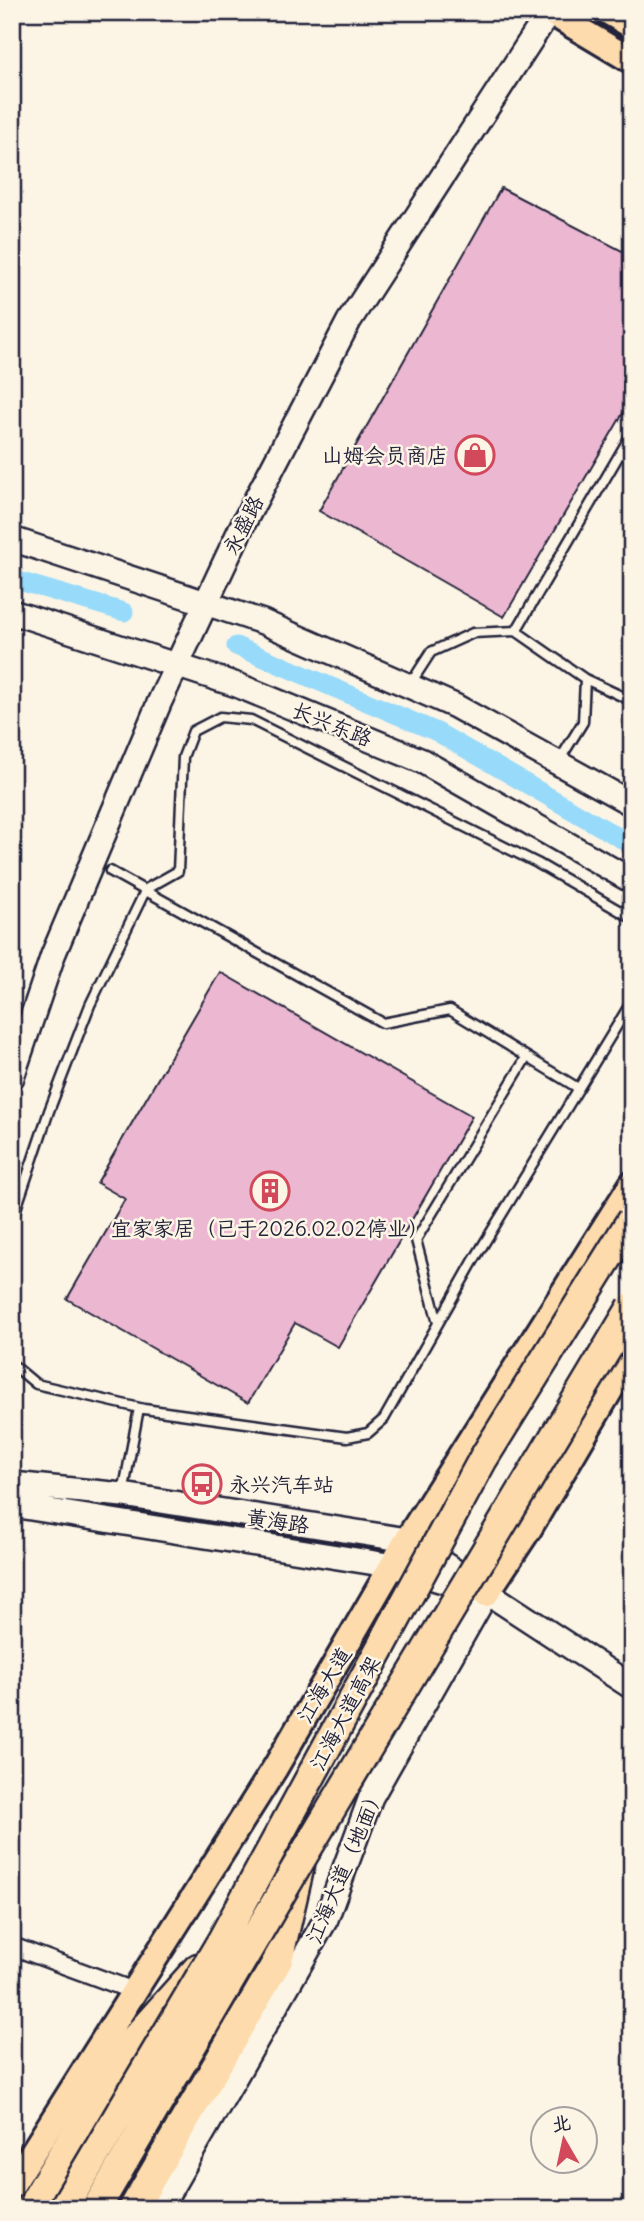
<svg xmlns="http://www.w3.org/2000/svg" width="644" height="2221" font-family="Delius,'LXGW WenKai TC',sans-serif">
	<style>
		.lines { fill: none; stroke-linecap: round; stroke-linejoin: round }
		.canal { stroke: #98dafa; stroke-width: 19 }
		.building { fill: #ecb7d1; stroke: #22223b; stroke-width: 2 }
		.lane-casing { stroke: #22223b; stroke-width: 13 }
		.street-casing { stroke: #22223b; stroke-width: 21 }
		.secondary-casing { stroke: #22223b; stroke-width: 28 }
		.primary-casing { stroke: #22223b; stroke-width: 30 }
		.highway-casing { stroke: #22223b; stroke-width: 33 }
		.lane { stroke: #fcf5e5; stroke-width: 8 }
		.street { stroke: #fcf5e5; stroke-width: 16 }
		.secondary { stroke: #fcf5e5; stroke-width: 23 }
		.primary { stroke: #fddbac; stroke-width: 24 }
		.highway { stroke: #fddbac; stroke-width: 28 }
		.highway-bridge-casing { stroke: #22223b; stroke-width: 33; stroke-linecap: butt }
		.highway-bridge { stroke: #fddbac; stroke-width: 28 }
		.labels { text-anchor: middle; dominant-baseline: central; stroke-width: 5; stroke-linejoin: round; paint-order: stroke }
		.poi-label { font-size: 21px; fill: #22223b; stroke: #fcf5e5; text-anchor: end }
		.street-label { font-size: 21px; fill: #22223b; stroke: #fcf5e5 }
	</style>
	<rect width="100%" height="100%" fill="#fcf5e5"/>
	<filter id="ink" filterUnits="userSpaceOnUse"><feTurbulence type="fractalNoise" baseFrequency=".0143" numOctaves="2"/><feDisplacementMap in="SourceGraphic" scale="14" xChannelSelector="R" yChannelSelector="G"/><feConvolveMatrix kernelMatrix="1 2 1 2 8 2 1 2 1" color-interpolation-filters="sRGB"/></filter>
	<g filter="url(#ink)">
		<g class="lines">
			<path class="canal" d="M12,579L124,612
				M236,646L437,732L632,845"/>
		</g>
		<path class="building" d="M501,188L632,256V398L504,617L319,511Z
			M220,972L472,1116L338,1347L295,1323L248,1403L67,1299L125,1199L97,1183Z"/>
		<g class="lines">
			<g class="lane-casing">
				<path id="lane" d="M516,631L632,433
					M585,679L632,701
					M411,683L431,652L473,633L516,631L585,679L583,722L559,761
					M110,871L383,1023L450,1010L578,1088
					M12,1221L49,1111L90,1005L146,889L178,871L183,757L193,731L220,717L251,720L537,863L632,918
					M438,1323L416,1240L526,1058
					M12,1364L36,1384L144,1409L347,1437L368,1433L384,1419L474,1260L632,1001
					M123,1494L139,1408"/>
			</g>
			<g class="street-casing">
				<path id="street" d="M12,1946L134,1991"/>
			</g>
			<g class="secondary-casing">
				<path id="secondary" d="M12,539L263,622L455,706L632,804
					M12,612L237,685L422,761L632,881
					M12,1077L53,955L160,701L242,526L349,321L549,12
					M12,1484L123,1495L407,1540L632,1687
					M12,1505L394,1566L466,1588
					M159,2209L326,1919L371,1797L486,1594"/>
			</g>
			<g class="primary-casing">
				<path id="primary" d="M550,12L632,61
					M608,12L632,26
					M486,1594L529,1529L632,1353
					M12,2185L275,1768L407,1540L632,1184"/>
			</g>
			<g class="highway-casing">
				<path id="highway" d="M30,2209L122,2053L198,1968
					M133,2209L278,1960L300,1865"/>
			</g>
			<use href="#lane" class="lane"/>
			<use href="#street" class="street"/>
			<use href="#secondary" class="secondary"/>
			<use href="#primary" class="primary"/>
			<use href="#highway" class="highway"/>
			<g class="highway-bridge-casing">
				<path id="highway-bridge" d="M63,2209L221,1942L483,1459L632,1219
					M96,2209L303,1856L632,1307"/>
			</g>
			<use href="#highway-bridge" class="highway-bridge"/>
		</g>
	</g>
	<defs>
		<g id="shop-ring" transform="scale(2.0125)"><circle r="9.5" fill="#fcf5e5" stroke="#d1495b" stroke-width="1.5"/><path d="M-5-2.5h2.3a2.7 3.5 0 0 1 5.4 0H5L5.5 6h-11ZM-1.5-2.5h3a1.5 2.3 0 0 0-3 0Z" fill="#d1495b"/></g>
		<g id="building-ring" transform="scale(2.0125)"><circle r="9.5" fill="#fcf5e5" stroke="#d1495b" stroke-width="1.5"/><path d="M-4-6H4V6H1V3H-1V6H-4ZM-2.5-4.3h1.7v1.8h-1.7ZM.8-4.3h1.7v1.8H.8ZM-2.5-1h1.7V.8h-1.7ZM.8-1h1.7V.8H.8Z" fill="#d1495b"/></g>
		<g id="bus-ring" transform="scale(2.0125)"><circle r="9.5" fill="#fcf5e5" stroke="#d1495b" stroke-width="1.5"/><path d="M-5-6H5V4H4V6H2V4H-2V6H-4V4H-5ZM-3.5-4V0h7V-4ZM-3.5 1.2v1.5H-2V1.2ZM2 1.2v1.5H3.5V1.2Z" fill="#d1495b"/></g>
	</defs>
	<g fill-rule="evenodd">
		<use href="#shop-ring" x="475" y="455"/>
		<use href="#building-ring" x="270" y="1191"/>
		<use href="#bus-ring" x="202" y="1484"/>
	</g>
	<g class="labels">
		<g class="poi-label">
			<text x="448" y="455">山姆会员商店</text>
			<text x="270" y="1228" text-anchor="middle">宜家家居（已于2026.02.02停业）</text>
			<text x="229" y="1484" text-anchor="start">永兴汽车站</text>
		</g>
		<g class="street-label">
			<text transform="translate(243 525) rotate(-63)">永盛路</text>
			<text transform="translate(332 724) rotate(22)">长兴东路</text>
			<text transform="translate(278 1521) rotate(8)">黄海路</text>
			<text transform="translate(324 1685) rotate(-59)">江海大道</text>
			<text transform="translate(345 1713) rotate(-62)">江海大道高架</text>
			<text transform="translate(345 1865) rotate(-67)">江海大道（地面）</text>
		</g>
	</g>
	<rect width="644" height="2221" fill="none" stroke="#fcf5e5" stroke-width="42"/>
	<rect x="21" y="21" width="602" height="2179" fill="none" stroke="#22223b" stroke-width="2.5" filter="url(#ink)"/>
	<g transform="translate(564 2140) rotate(351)"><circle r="33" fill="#fcf5e5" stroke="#a5a1a1" stroke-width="2"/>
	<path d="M0-5L12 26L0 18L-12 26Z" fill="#d1495b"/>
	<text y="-10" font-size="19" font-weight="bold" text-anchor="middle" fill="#22223b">北</text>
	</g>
</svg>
